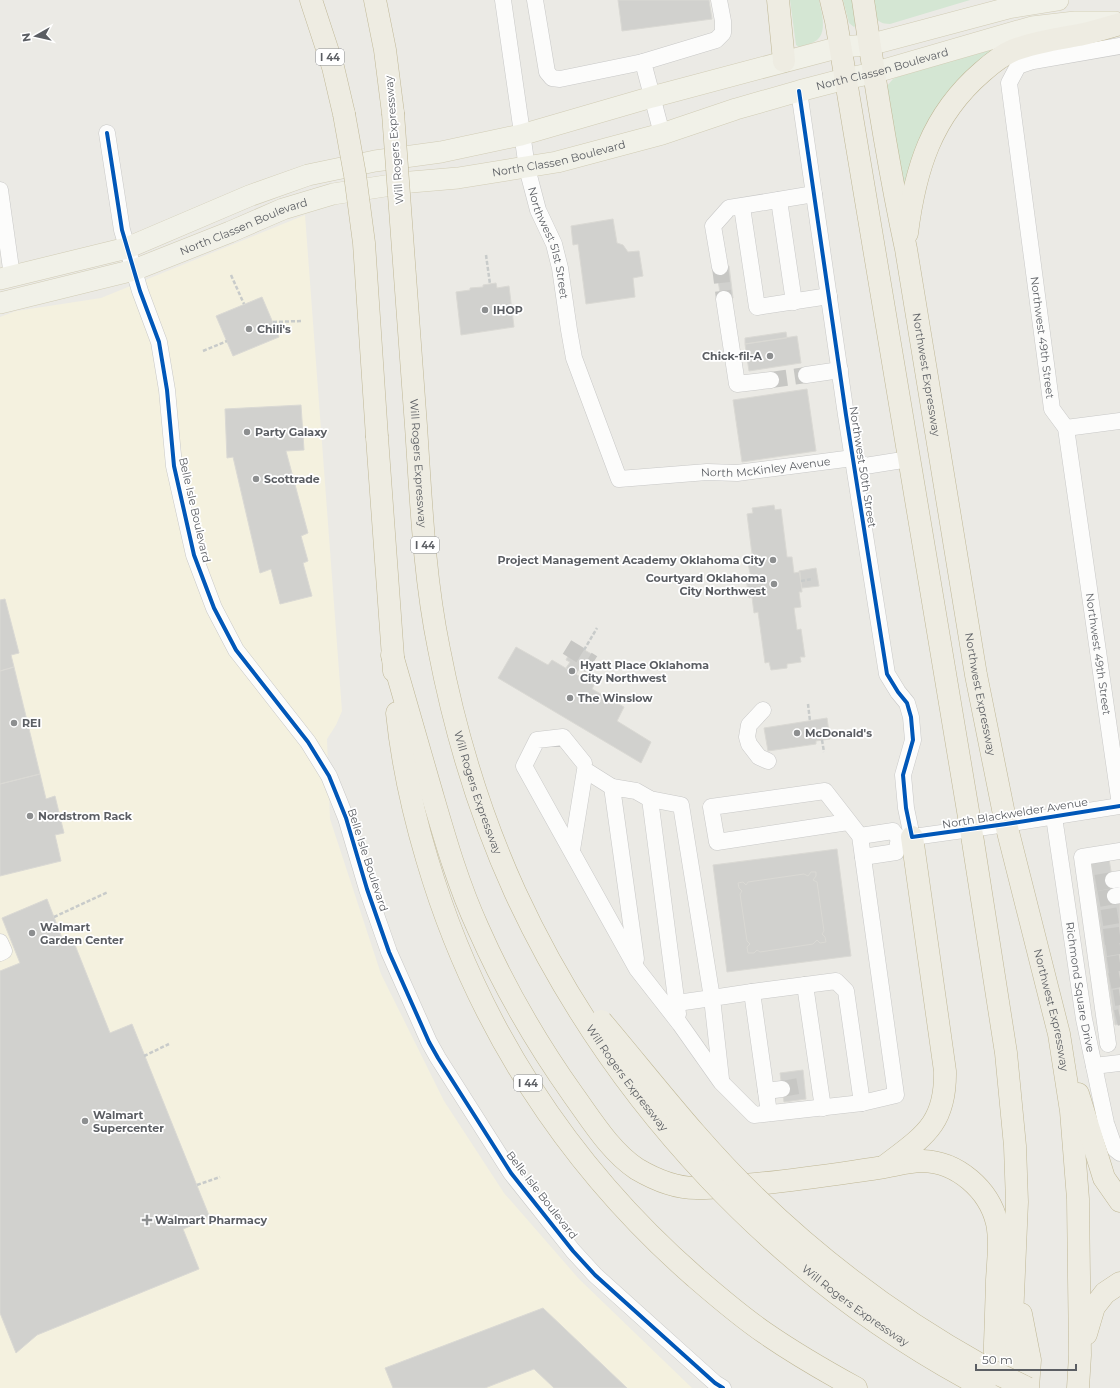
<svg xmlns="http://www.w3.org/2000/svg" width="1120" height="1388" font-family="Montserrat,sans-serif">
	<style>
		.commercial { fill: #f4f1df }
		.green { fill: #d4e6d3 }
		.building { fill: #d1d1ce; stroke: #dad9d4 }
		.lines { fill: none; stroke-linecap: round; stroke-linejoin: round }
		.minor-tunnel { stroke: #c7c7c4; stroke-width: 16; stroke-dasharray: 16 8; stroke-linecap: butt }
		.minor-casing { stroke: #c8c8c7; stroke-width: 17 }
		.major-casing { stroke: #d1ccb5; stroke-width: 22 }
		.highway-casing { stroke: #bfb795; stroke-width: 23 }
		.path { stroke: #c8cbca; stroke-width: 2.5; stroke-dasharray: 4 2; stroke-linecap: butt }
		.minor { stroke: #fcfcfb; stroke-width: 16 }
		.major { stroke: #f1f1e8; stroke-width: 21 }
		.highway { stroke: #eeece2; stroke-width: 22 }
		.highway-bridge-casing { stroke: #bfb795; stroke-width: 23; stroke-linecap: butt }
		.highway-bridge { stroke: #eeece2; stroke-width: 22 }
		.cycleway-casing { stroke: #fff; stroke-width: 6 }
		.cycleway { stroke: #0057b8; stroke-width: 4 }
		.poi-dot { fill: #8d8f90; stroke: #fff; stroke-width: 1.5 }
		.labels { text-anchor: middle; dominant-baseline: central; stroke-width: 3.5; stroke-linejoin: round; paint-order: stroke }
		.shield { fill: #fff; stroke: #8c8e92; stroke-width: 1 }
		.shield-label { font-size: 10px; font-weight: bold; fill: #5b5e63 }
		.street-label { font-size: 11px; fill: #5b5e63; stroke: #fff }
		.poi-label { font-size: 11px; font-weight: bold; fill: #5b5e63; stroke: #fff; text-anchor: start }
	</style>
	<rect width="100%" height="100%" fill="#ebeae5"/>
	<path class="commercial" d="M305,215L342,711L336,725L327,739L330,819L381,974L444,1101L504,1193L579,1279L692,1388H0V317L16,311L101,298Z"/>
	<path class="green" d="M790,0H819C821,11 828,31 817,40C812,44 805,45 799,47L796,45Z
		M843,0H855L859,22L854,27L849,23Z
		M869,0H970L890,24C874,24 873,13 869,0Z
		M1003,43L906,185L901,184L887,86L893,79L900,76Z"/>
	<path class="building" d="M618,0H709L712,19L622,31Z
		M613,219L617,243L623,245L628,252L639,251L643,276L633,278L635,297L586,304L578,244L573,245L571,226Z
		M729,266L733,298L721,299L716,268Z
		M496,283L497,288L509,286L514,327L461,335L456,292L470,290V288L483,287V285Z
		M262,297L279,337L233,356L216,316Z
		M786,332L787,338L745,344V338Z
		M797,336L801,363L749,371L745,344Z
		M807,389L816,451L742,462L733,400Z
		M301,405L304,450L286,451L308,533L301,536L308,561L303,563L312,596L280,604L271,569L260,573L233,457L227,458L225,409Z
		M774,505L775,510L781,509L787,557H792L794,573L800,572L802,592H799L801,607L794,608L797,630L801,629L805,657H800L801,662L787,664V668L771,670L769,662L765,663L758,612L754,613L752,597L749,598L746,579L751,578L748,563L753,562L747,514L753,513L752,508Z
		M816,568L819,586L802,588L799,571Z
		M5,599L19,653L11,655L14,667L0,671V600Z
		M574,644L595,656L585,672L580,668L576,674L566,668L570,662L566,660Z
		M516,647L548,665L552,660L594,685L592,689L624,707L617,721L651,742L641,763L498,678Z
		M14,667L40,774L0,784V671Z
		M827,718L830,739L816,741V744L768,751L764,728Z
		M40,774L46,799L55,796L64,833L55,835L61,861L0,876V784Z
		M837,849L851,956L727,972L713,865Z
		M1109,859L1114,889L1120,894V1024L1115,1025L1091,862Z
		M811,872H816V876L813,880L817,882L824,931L822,934L825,937L826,942L820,943L817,940L813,944L760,952L757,950L754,953H748L747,947L750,944L747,941L740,894L742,891L739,888L738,883L743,882L746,885L748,882L804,874L808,876Z
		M47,899L64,943L73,940L110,1033L132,1024L210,1218L183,1229L199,1269L37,1335L16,1353L0,1313V971L20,963L2,918Z
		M803,1070L806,1099L784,1102L780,1073Z
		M543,1308L627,1388H554L534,1369L485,1388H393L385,1368Z"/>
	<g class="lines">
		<path class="minor-tunnel" d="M720,267L724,299
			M771,380L806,375
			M567,647L593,663
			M1096,883L1113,880
			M1099,899L1115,896
			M1102,918L1120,915
			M1104,937L1120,935
			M1106,948L1120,946
			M1108,965L1120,963
			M1110,981L1120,979
			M1114,998L1120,997
			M1116,1018L1120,1017
			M782,1089L804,1085"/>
		<g class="minor-casing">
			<g id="minor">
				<path id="s1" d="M503,0L527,168L538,210L554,244L560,268L569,330L574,358L619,479L707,472L737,473L853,458L865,466L909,459"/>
				<path d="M535,0L547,72L552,78L560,79L643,62"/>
				<path id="s2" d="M1120,46L1033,61L1018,66L1009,83L1052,409L1066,428L1120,805"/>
				<path d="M799,91L846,415L887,674L898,692L907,703L911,717L913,740L903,775L906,808L912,837"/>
				<path d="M107,133L122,230L140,291L159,342L167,390L174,466L194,555L214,608L236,650L308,742L329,776L346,818L367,889L389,952L429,1042L438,1058L511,1173L573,1251L595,1275L715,1383L723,1388"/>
				<path d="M662,134L643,62L716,40L723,33V21L719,0"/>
				<path d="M0,190L12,276"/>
				<path d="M779,200L794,302"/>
				<path d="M742,207L757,307L829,296"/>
				<path d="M720,267L713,226L729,208L814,194"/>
				<path d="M724,299L737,384L771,380"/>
				<path d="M806,375L840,370"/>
				<path d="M1066,428L1120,421"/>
				<path d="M763,710L749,725L747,737L749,744L759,757L768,761"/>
				<path d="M584,763L563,737L537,740L524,766L637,969L680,1024L721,1082L754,1115L862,1103L896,1095L860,836L825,791L711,807L717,842L848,822"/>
				<path d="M650,799L678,1014"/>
				<path id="s3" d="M1054,817L1084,1019L1106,1123L1115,1149L1120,1153"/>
				<path d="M860,836L893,831L899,839L896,852L863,857"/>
				<path d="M899,839L1006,824L1120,806"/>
				<path d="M572,850L585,770L612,787"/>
				<path d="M1113,880L1120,879"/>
				<path d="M1115,896L1120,895"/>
				<path d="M0,942L4,951L0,953"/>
				<path d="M636,959L612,787L636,791L650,799L681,805L712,998L677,1003"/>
				<path d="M805,985L823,1108"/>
				<path d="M1108,1044L1082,857L1120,851"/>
				<path d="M1094,1066L1120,1063"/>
				<path d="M721,1079L712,998L752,992"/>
				<path d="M766,1091L782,1089"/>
				<path d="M769,1113L752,992L836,981L846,991L862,1103"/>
			</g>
		</g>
		<g class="major-casing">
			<g id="major">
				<path d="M0,279L127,248L249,196L308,175L375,161L441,152L521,135L652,97L840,47L869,45L1008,8L1058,0"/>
				<path id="s4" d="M0,303L134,270L230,232L283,209L333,194L411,182L458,178L557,162L662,134L736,109L799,91L845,79L873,73L1032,27L1075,22H1115"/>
			</g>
		</g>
		<g class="highway-casing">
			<g id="highway">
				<path d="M311,0L333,67L344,114"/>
				<path d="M375,0L385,50L393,113"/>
				<path d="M778,0L784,61"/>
				<path d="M831,0L836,21L971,829L1006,1053L1015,1146L1017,1202L1009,1388"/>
				<path id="s5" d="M863,0C875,83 888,166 906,249L976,675L1006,824L1059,1034L1071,1111L1078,1199L1080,1355L1078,1388"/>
				<path d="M907,233C915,170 931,116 982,72C991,64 1002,55 1014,50C1035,42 1057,39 1079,35C1093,32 1106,28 1120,24"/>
				<path d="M377,437L394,671"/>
				<path d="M392,655C405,699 417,743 430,787C444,835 457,882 478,928C504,987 537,1044 574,1096C592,1121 611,1152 637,1169C654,1179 676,1188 696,1188C708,1189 719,1187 731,1186C780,1183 829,1175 878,1168C893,1166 908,1161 923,1161C957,1162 989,1189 997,1223C1001,1241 998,1261 997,1280C996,1316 995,1352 993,1388"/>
				<path d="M397,713C402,762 413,812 427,859C475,1023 567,1165 695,1277C717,1296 740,1316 765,1333C794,1353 825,1371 856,1388"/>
				<path d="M1078,1094L1104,1178L1120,1201"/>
				<path d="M885,1166C924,1136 946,1124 945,1071L912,837"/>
				<path d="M1021,1314L1030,1360L1028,1388"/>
				<path d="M1086,1334L1094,1307L1105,1293L1120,1283"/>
			</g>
		</g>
		<path class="path" d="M486,255L490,284
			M231,275L244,304
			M273,322L301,321
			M203,351L227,341
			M801,581L813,579
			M584,650L597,628
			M808,704L810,721
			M822,740L824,752
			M54,917L108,892
			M144,1056L169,1044
			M197,1185L220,1177"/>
		<use href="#minor" class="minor"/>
		<use href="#major" class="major"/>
		<use href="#highway" class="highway"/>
		<g class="highway-bridge-casing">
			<g id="highway-bridge">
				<path id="s6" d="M393,113C401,217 408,322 416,426C421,500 424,576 439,649C455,732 480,815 515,892C612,1102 780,1281 985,1388"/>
				<path d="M344,114L355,175L364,243L377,437"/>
				<path d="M601,1021C651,1080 698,1142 754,1196C822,1262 898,1319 981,1365C996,1374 1012,1380 1027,1388"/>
			</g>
		</g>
		<use href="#highway-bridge" class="highway-bridge"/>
		<g class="cycleway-casing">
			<path id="cycleway" d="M799,91L846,415L887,674L898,692L907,703L911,717L913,740L903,775L906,808L912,837L1006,824L1120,806
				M107,133L122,230L140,291L159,342L167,390L174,466L194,555L214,608L236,650L308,742L329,776L346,818L367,889L389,952L429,1042L438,1058L511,1173L573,1251L595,1275L715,1383L723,1388"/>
		</g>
		<use href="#cycleway" class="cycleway"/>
	</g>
	<g class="poi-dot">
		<circle cx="485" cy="310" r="4"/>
		<circle cx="249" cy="329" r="4"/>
		<circle cx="770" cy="356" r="4"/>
		<circle cx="247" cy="432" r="4"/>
		<circle cx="256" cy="479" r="4"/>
		<circle cx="773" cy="560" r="4"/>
		<circle cx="774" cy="584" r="4"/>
		<circle cx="572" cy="671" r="4"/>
		<circle cx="570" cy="698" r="4"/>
		<circle cx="14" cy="723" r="4"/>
		<circle cx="797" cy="733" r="4"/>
		<circle cx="30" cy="816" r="4"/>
		<circle cx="32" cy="933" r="4"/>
		<circle cx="85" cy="1121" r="4"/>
		<path d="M145 1214h4v4h4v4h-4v4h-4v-4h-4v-4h4z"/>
	</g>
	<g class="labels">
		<g class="shield">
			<rect x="316" y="49" width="28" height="16" rx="3"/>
			<rect x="411" y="537" width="28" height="16" rx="3"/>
			<rect x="514" y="1075" width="28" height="16" rx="3"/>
		</g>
		<g class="shield-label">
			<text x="330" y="57">I 44</text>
			<text x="425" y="545">I 44</text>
			<text x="528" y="1083">I 44</text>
		</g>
		<g class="street-label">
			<text stroke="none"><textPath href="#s4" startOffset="916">North Classen Boulevard</textPath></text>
			<text transform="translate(394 140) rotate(-95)">Will Rogers Expressway</text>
			<text stroke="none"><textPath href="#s4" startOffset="580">North Classen Boulevard</textPath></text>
			<text stroke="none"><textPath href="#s4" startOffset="256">North Classen Boulevard</textPath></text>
			<text stroke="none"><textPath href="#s1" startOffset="248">Northwest 51st Street</textPath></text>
			<text stroke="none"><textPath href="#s2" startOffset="380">Northwest 49th Street</textPath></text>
			<text stroke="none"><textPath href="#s5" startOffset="380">Northwest Expressway</textPath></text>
			<text stroke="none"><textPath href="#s6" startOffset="351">Will Rogers Expressway</textPath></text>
			<text stroke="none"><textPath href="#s1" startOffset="643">North McKinley Avenue</textPath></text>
			<text transform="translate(863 467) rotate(81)">Northwest 50th Street</text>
			<text transform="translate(195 510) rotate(77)">Belle Isle Boulevard</text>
			<text stroke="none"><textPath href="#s2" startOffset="704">Northwest 49th Street</textPath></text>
			<text stroke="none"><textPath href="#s5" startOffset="704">Northwest Expressway</textPath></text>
			<text stroke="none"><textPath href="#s6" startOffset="687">Will Rogers Expressway</textPath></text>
			<text transform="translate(1015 813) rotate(-9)">North Blackwelder Avenue</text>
			<text transform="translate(368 860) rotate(72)">Belle Isle Boulevard</text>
			<text stroke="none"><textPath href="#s3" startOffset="172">Richmond Square Drive</textPath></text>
			<text stroke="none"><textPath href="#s5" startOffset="1028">Northwest Expressway</textPath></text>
			<text stroke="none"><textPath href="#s6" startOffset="1011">Will Rogers Expressway</textPath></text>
			<text transform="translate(542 1195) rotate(52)">Belle Isle Boulevard</text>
			<text stroke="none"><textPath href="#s6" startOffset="1335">Will Rogers Expressway</textPath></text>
		</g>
		<g class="poi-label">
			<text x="493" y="310">IHOP</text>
			<text x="257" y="329">Chili's</text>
			<text x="762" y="356" text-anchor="end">Chick-fil-A</text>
			<text x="255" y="432">Party Galaxy</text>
			<text x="264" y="479">Scottrade</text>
			<text x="765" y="560" text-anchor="end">Project Management Academy Oklahoma City</text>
			<text x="766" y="578" text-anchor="end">Courtyard Oklahoma<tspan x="766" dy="13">City Northwest</tspan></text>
			<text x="580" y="665">Hyatt Place Oklahoma<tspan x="580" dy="13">City Northwest</tspan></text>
			<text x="578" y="698">The Winslow</text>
			<text x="22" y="723">REI</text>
			<text x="805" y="733">McDonald's</text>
			<text x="38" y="816">Nordstrom Rack</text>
			<text x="40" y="927">Walmart<tspan x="40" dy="13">Garden Center</tspan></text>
			<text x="93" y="1115">Walmart<tspan x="93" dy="13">Supercenter</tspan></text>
			<text x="155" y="1220">Walmart Pharmacy</text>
		</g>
	</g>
	<g transform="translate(36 36) rotate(262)" stroke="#ffffff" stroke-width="3" paint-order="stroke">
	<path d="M0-3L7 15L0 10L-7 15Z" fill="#5b5e63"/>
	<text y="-6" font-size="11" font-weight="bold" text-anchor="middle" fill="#5b5e63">N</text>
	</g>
	<path d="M976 1364v6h100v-6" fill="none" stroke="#5b5e63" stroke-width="2"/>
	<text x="982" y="1364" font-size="12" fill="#5b5e63" stroke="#ffffff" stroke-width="3" paint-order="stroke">50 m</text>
</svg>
